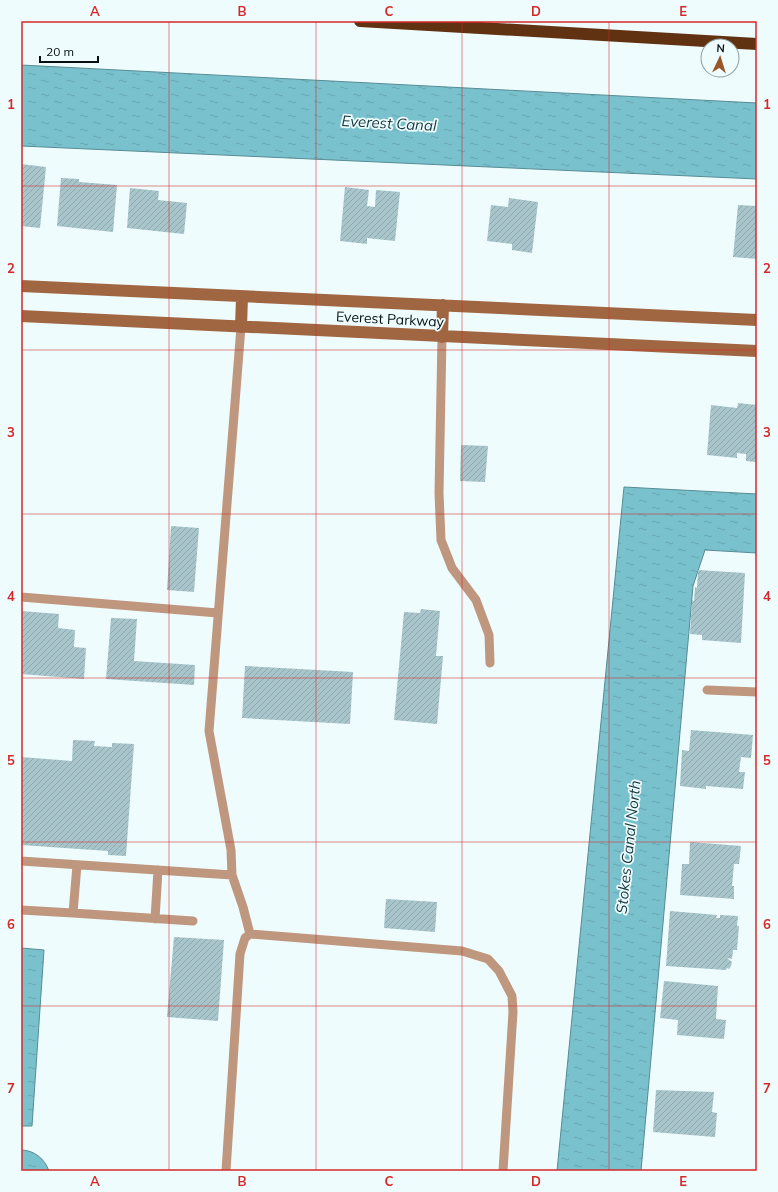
<svg xmlns="http://www.w3.org/2000/svg" width="778" height="1192" font-family="Mulish,sans-serif">
	<style>
		.water { fill: url(#water-ripples); stroke: #568c95 }
		.building { fill: url(#building-hatch) }
		.lines { fill: none; stroke-linecap: round; stroke-linejoin: round }
		.lane { stroke: #bf967e; stroke-width: 9 }
		.secondary { stroke: #a06641; stroke-width: 12 }
		.highway { stroke: #603211; stroke-width: 12 }
		.grid { fill: none; stroke: #d62828; stroke-width: 1; stroke-opacity: 0.55 }
		.labels { text-anchor: middle; dominant-baseline: central; stroke-width: 3.5; stroke-linejoin: round; paint-order: stroke }
		.street-label { font-size: 14px; fill: #050f11; stroke: #effcfe }
		.water-label { font-size: 15px; font-style: italic; fill: #15383e; stroke: #effcfe }
		.neatline { fill: none; stroke: #d62828; stroke-width: 1.5 }
		.grid-label { font-size: 13px; text-anchor: middle; font-weight: bold; fill: #d62828 }
	</style>
	<defs>
		<pattern id="water-ripples" width="26" height="14" patternUnits="userSpaceOnUse"><rect width="26" height="14" fill="#79c1cd"/><path d="M2 4q2-2 4 0t4 0M15 11q2-2 4 0t4 0" fill="none" stroke="#67a5af"/></pattern>
		<pattern id="building-hatch" width="6" height="6" patternUnits="userSpaceOnUse"><rect width="6" height="6" fill="#a7c5ca"/><path d="M-1 1l2-2M0 6l6-6M5 7l2-2" fill="none" stroke="#8ea8ac"/></pattern>
	</defs>
	<rect width="100%" height="100%" fill="#effcfe"/>
	<path class="water" d="M21,65L757,103V179L21,146Z
		M624,487L757,494V553L705,550L693,586L641,1171H557Z
		M21,948L44,950L32,1126H21Z
		M21,1150C34,1150 45,1159 49,1171H21Z"/>
	<path class="building" d="M21,164L46,167L40,228L21,226Z
		M61,178L79,179V182L117,185L113,232L57,226Z
		M345,187L369,190L367,206L375,207L376,190L400,192L395,241L367,238V244L340,241Z
		M130,188L159,191L158,200L187,203L184,234L127,228Z
		M509,198L538,202L532,253L512,250V244L487,241L491,205L508,207Z
		M738,205L757,206V259L733,257Z
		M738,403L757,405L756,462L746,461V454L737,453V458L707,455L711,405L737,408Z
		M461,445L488,446L485,482L460,481Z
		M171,526L199,528L194,592L167,590Z
		M698,570L745,573L741,643L702,640V635L690,634L692,600L694,601L695,587L697,588Z
		M421,609L440,611L436,656H443L437,724L394,720L404,612L420,613Z
		M21,611L59,614L58,628L75,630L74,647L86,648L84,679L21,674Z
		M111,618L137,619L134,661L195,665L194,685L106,679Z
		M245,666L353,672L350,724L242,718Z
		M691,730L753,735L751,758L741,757L739,772H745L743,789L706,786V789L680,786L682,750L689,751Z
		M73,740L95,741L94,746L112,747V743L134,744L126,856L108,855V851L21,845V757L72,761Z
		M690,842L741,846L739,864H734L732,886H734V899L680,895L682,864H689Z
		M386,899L437,902L435,932L384,928Z
		M670,911L717,915L716,918H720V915L738,916L737,926H739L737,950H733L732,959L727,958L732,962L731,966L729,969L727,968L726,970L666,966Z
		M174,937L224,940L218,1021L167,1017Z
		M664,981L718,986L716,1019L726,1020L724,1039L677,1035L678,1020L660,1018Z
		M656,1090L714,1092L712,1112L717,1113L715,1137L653,1132Z"/>
	<g class="lines">
		<path class="lane" d="M442,337L439,493L441,540L452,568L476,600L489,635L490,663
			M21,597L218,613
			M707,690L757,692
			M21,861L232,875L231,850L209,731L241,327
			M77,865L73,913L193,921
			M232,875L243,907L250,934
			M21,910L73,913
			M155,919L158,870
			M226,1171L240,954L245,938L250,934L462,951L488,959L499,971L512,996L513,1012L503,1171"/>
		<path class="secondary" d="M21,286L757,320
			M21,316L757,351
			M241,327L242,297
			M442,337L443,305"/>
		<path class="highway" d="M360,21L757,44"/>
	</g>
	<path class="grid" d="M169,21V1171M316,21V1171M462,21V1171M609,21V1171M21,186H757M21,350H757M21,514H757M21,678H757M21,842H757M21,1006H757"/>
	<g class="labels">
		<g class="street-label">
			<text transform="translate(390 319) rotate(3)">Everest Parkway</text>
		</g>
		<g class="water-label">
			<text transform="translate(389 123) rotate(3)">Everest Canal</text>
			<text transform="translate(628 847) rotate(-84)">Stokes Canal North</text>
		</g>
	</g>
	<rect width="778" height="1192" fill="none" stroke="#effcfe" stroke-width="44"/>
	<g transform="translate(720 58) rotate(4)"><circle r="19" fill="#effcfe" stroke="#919d9f"/>
	<path d="M0-3L7 15L0 10L-7 15Z" fill="#9a5628"/>
	<text y="-6" font-size="11" font-weight="bold" text-anchor="middle" fill="#050f11">N</text>
	</g>
	<path d="M40 56v6h58v-6" fill="none" stroke="#050f11" stroke-width="2"/>
	<text x="46" y="56" font-size="12" fill="#050f11" stroke="#effcfe" stroke-width="3" paint-order="stroke">20 m</text>
	<rect x="22" y="22" width="734" height="1148" class="neatline"/>
	<g class="grid-label">
		<text x="95" y="16">A</text>
		<text x="242" y="16">B</text>
		<text x="389" y="16">C</text>
		<text x="536" y="16">D</text>
		<text x="683" y="16">E</text>
		<text x="11" y="109">1</text>
		<text x="767" y="109">1</text>
		<text x="11" y="273">2</text>
		<text x="767" y="273">2</text>
		<text x="11" y="437">3</text>
		<text x="767" y="437">3</text>
		<text x="11" y="601">4</text>
		<text x="767" y="601">4</text>
		<text x="11" y="765">5</text>
		<text x="767" y="765">5</text>
		<text x="11" y="929">6</text>
		<text x="767" y="929">6</text>
		<text x="11" y="1093">7</text>
		<text x="767" y="1093">7</text>
		<text x="95" y="1186">A</text>
		<text x="242" y="1186">B</text>
		<text x="389" y="1186">C</text>
		<text x="536" y="1186">D</text>
		<text x="683" y="1186">E</text>
	</g>
</svg>
